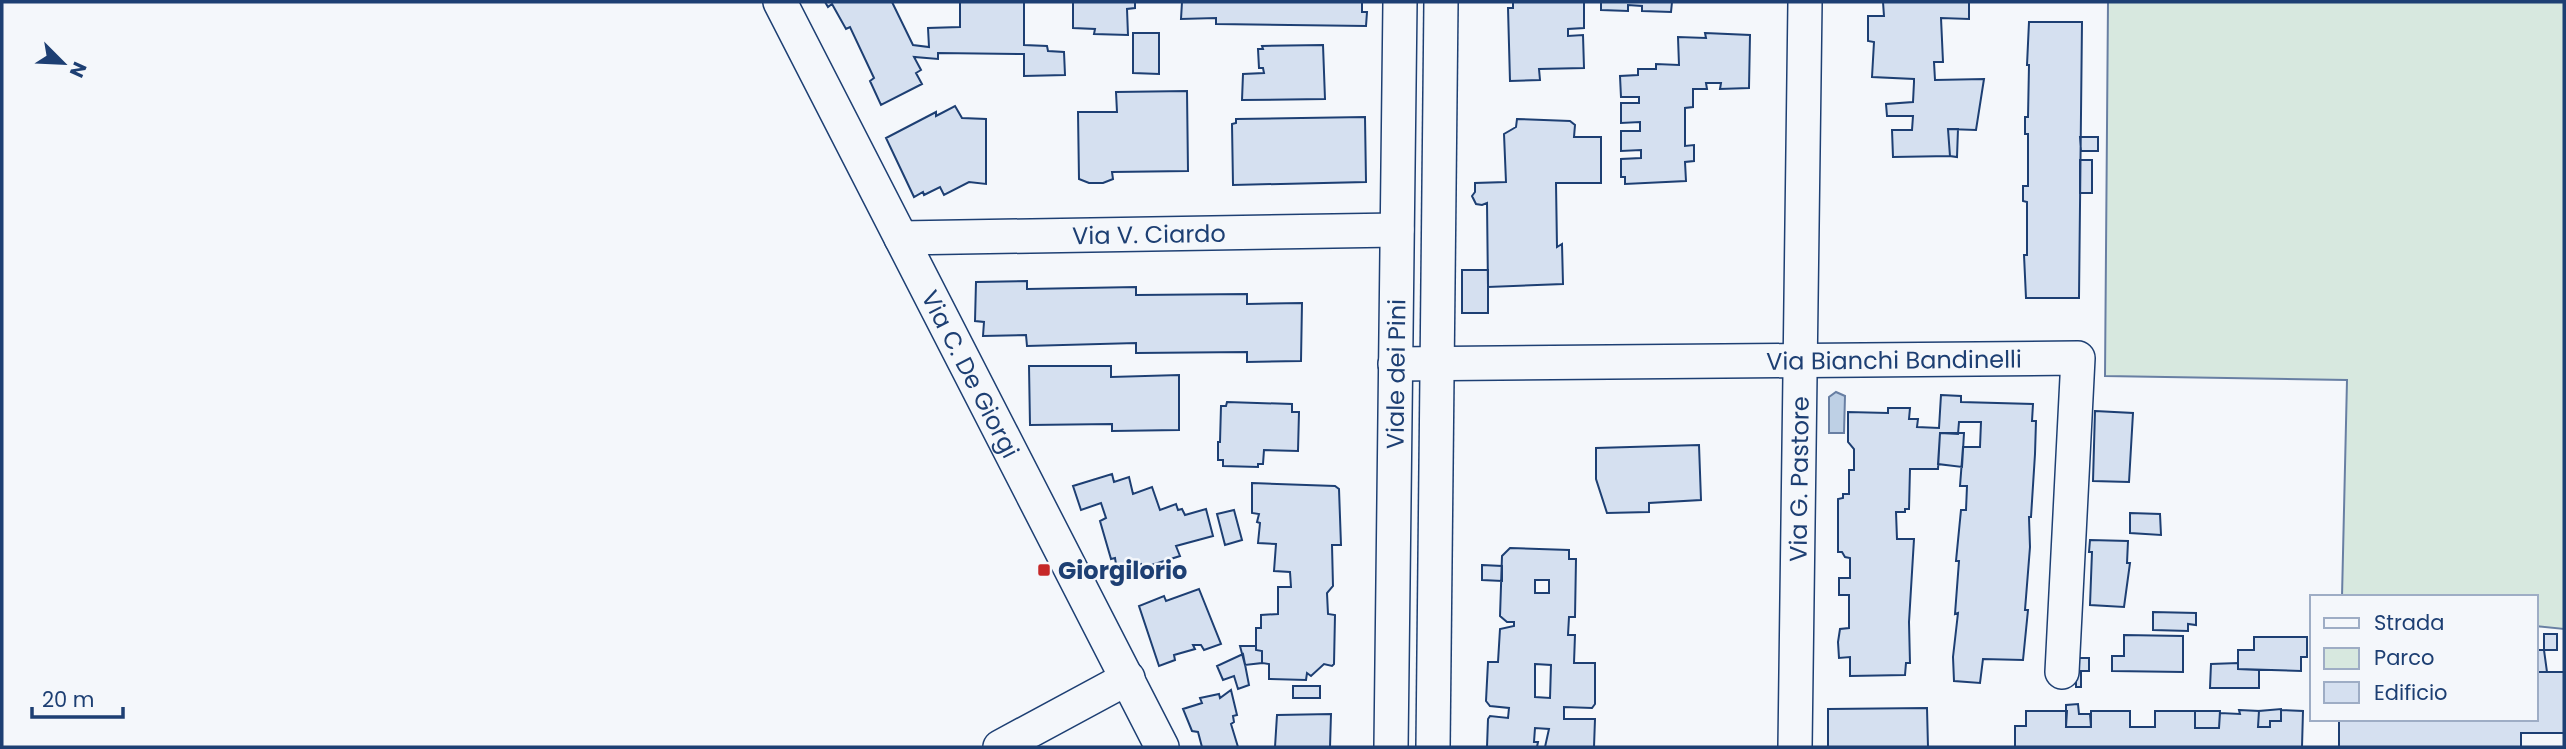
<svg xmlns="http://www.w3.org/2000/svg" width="2566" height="749" font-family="Poppins,sans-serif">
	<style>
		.green { fill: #d7e8df; stroke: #687fa3; stroke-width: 2 }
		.water { fill: #bed0e5; stroke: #687fa3; stroke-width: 2 }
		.building { fill: #d5e0f0; stroke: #1d3f73; stroke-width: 2; fill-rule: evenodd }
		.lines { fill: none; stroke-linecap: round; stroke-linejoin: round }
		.minor-casing { stroke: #1d3f73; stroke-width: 36 }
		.minor { stroke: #f4f7fb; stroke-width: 33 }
		.poi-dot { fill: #c62828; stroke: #f4f7fb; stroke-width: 2.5 }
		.labels { text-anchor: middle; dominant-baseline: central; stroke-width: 5; stroke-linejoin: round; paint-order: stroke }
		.street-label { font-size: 24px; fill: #1d3f73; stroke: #f4f7fb }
		.poi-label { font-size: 24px; font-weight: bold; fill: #1d3f73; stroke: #f4f7fb; text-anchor: start }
	</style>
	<rect width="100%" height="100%" fill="#f4f7fb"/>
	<path class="green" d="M2108,2H2564V629L2536,626V597H2342L2347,380L2105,376Z"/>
	<path class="water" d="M1836,392L1845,396L1844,433H1829V397Z"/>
	<path class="building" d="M825,2H892L913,45L929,47L928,28L960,27V2H1024V45L1047,46L1048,51L1064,52L1065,75L1024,76V54L938,53V59L914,57L921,70L916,73L922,84L881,105L870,81L874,78L850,27L846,29L832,4L828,7Z
		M1073,2H1135V8L1127,9L1128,35L1094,34L1095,29L1073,28Z
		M1182,2H1362V12H1367L1366,26L1216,24V18L1181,19Z
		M1513,2H1584V28L1568,29V36L1583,35L1584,68L1539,69L1540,80L1510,81L1508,8H1513Z
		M1601,2H1672L1671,12L1642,11V6L1628,5V11L1601,10Z
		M1883,2H1969V19L1941,18L1943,62H1934L1935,80L1984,79L1976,130L1948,129L1950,156L1893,157L1892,130H1912L1913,116H1887L1886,104L1913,102L1914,82V79L1872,77L1874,42L1868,41V16H1884Z
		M2029,22H2082L2079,298H2026L2024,255H2027V202L2023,201V186H2028V134H2025V117H2028L2029,65H2027Z
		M1133,33H1159V74L1133,73Z
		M1705,33L1750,35L1749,88L1720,89L1721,83H1706L1707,89H1693V107L1685,108V146L1694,145V161L1685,162L1686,181L1625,184V177H1621V159L1641,158V150L1621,151V131H1640V122L1621,123V103H1639V97H1621L1620,76L1638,75V69H1656V64L1679,65L1678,37L1706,38Z
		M1323,45L1325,99L1242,100L1243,74L1264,73L1263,68H1259L1258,49H1263L1262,46Z
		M1187,91L1188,171L1112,172L1113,179L1103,183H1089L1079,179L1078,112H1117L1116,92Z
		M955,106L962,118L986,119V184L969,182L944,195L940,187L924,195L923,192L914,197L886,138L936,112V116Z
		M1365,117L1366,182L1233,185L1232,124L1236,123V119Z
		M1517,119L1570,121L1575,125L1574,137H1601V183H1556L1557,247L1562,244L1563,284L1488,287L1487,203L1482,205L1476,204L1472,196L1475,192V183L1506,182L1504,134L1516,127Z
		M1948,129H1958L1957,157L1950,156Z
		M2080,137H2098V151H2081Z
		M2080,160H2092V193H2080Z
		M1462,270H1488V313H1462Z
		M1027,281V289L1136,287V295L1247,294V304L1302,303L1301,361L1247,362V352L1136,353V343L1027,346L1026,335L983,336L984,322L975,321L976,282Z
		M1029,366H1111V377L1179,375V430L1112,431V424L1030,425Z
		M1941,395L1961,396V402L2033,404L2032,421H2036L2035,454L2031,517H2029L2030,547L2025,610H2028L2023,660L1983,659L1980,683L1954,681L1953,657L1958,613L1955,614L1959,561H1956L1961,510H1966L1967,486H1960L1963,447H1980L1981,422H1959L1958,434L1940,433L1938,469H1910L1909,509H1905V512H1896L1897,539H1914L1909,622L1910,663H1906L1905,675L1850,676V657L1839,658L1838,642L1840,629L1849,628V595H1839V578H1850V558L1845,557L1842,552H1838V499L1843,498V494H1849V470H1854V449L1848,442V412L1888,413V408H1910L1909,419H1918L1917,427L1939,428Z
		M1227,402L1292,404V412H1299L1298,451L1264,450L1263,464H1258V467L1223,466V460H1218V442H1220L1221,406H1226Z
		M2095,411L2133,413L2129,482L2093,481Z
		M1940,433H1964L1962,467L1938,464Z
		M1699,445L1701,500L1649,503V512L1607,513L1596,479V448Z
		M1112,474L1114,482L1129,477L1133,494L1152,487L1160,510L1176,504L1178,510L1182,509L1185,515L1206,509L1213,536L1176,546L1180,556L1142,568L1141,564L1117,570L1115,558L1111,559L1100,521L1106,518L1101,503L1081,510L1073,486Z
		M1252,483L1335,486L1339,489L1341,545H1332L1333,586L1327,593L1328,614L1335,615L1334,664L1332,666L1324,664L1311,676L1307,673L1306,680L1269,679V664L1262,663V651L1256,650V628H1261V615L1278,614V587H1291L1290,572L1274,571L1276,544L1258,543L1260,523L1257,522L1259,514L1252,513Z
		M1234,510L1242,540L1225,545L1217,514Z
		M2130,513L2160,514L2161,535L2130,533Z
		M2090,540L2128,541L2127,563H2130L2124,607L2090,605L2092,552H2089Z
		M1510,548L1569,550V559H1576L1575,617H1569L1568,635H1575L1574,663H1595V704L1592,708L1564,707V719H1595L1594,747H1545L1549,729L1535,728L1534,742H1538L1537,747H1487L1488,719L1490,716L1508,718L1509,708L1490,706L1486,701L1488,662H1498L1500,629L1514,626V622H1507L1500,616L1502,556ZM1535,580H1549V593H1535ZM1535,664L1551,665L1550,698L1535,697Z
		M1482,565L1502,566V581L1482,580Z
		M1199,589L1221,644L1204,650L1201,645H1193L1195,649L1174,655L1175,660L1159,666L1139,606L1164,596L1166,601Z
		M2153,612L2196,613V625L2188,624V631L2153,630Z
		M2544,634H2557V650H2544Z
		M2124,635L2183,636V672L2112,671V656H2124Z
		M2254,637H2307V657H2301V671L2238,669V650H2254Z
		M1240,646H1256V650L1262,651V663L1245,665Z
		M2536,650H2544L2547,672H2536Z
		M1243,654L1249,685L1238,689L1234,676L1223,680L1217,666Z
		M2076,658H2089V671H2081V687H2076Z
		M2238,663V669L2259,670V688H2210L2211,664Z
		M2536,672H2564V733H2521V747H2339V719H2536Z
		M1293,686H1320V698H1293Z
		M1231,690L1237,715L1233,716L1234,722L1231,724L1238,747H1202L1198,732L1192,731L1183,709L1202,703L1200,698L1219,694L1220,698Z
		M2078,704L2079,714H2090L2091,727H2066V705Z
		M1927,708L1928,747H1828V709Z
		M2281,709V721H2270V727H2258L2259,711Z
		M2239,710L2259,711L2258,727H2270V721H2281V710L2303,711L2302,747H2015V726H2026V711H2067L2066,727H2091V711H2130V727H2155V711H2195V728H2219L2220,713L2240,714Z
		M2195,711H2220L2219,728H2195Z
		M1331,714L1330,747H1275L1277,715Z"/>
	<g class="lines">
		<g class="minor-casing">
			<g id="minor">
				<path id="s1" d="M780,2L1162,747"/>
				<path id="s2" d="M901,238L1397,230"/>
				<path id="s3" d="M1395,364L2078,358L2062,672"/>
				<path d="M1000,747L1128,678"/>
				<path id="s4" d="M1391,747L1400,2"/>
				<path d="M1433,747L1441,2"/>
				<path id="s5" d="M1795,747L1805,2"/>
			</g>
		</g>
		<use href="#minor" class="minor"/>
	</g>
	<rect class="poi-dot" x="1037" y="563" width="14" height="14" rx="3.5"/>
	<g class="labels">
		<g class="street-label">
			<text stroke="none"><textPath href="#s2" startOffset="248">Via V. Ciardo</textPath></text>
			<text stroke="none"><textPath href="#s3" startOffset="499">Via Bianchi Bandinelli</textPath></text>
			<text stroke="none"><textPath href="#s1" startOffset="418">Via C. De Giorgi</textPath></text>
			<text stroke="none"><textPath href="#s4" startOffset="373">Viale dei Pini</textPath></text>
			<text stroke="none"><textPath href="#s5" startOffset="268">Via G. Pastore</textPath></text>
		</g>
		<g class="poi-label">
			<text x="1058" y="570">Giorgilorio</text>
		</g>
	</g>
	<rect width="2566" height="749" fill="none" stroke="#1d3f73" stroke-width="7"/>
	<rect x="2310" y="595" width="228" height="126" fill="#f4f7fb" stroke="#9eadc5" stroke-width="2"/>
	<rect x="2324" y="618" width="35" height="10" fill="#f4f7fb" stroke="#9eadc5" stroke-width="2"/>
	<text x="2374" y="630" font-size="21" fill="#1d3f73">Strada</text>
	<rect x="2324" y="648" width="35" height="21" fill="#d7e8df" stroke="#9eadc5" stroke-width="2"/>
	<text x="2374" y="665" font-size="21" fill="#1d3f73">Parco</text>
	<rect x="2324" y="682" width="35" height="21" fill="#d5e0f0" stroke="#9eadc5" stroke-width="2"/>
	<text x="2374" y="700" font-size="21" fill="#1d3f73">Edificio</text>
	<g transform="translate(63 63) rotate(114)" stroke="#f4f7fb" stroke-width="5" paint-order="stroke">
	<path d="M0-5L12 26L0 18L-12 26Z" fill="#1d3f73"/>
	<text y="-10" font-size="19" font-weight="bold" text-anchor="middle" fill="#1d3f73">N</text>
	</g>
	<path d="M32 707v10h91v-10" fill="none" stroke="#1d3f73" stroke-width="3.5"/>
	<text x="42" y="707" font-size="21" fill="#1d3f73" stroke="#f4f7fb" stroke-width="5" paint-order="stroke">20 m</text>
</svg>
